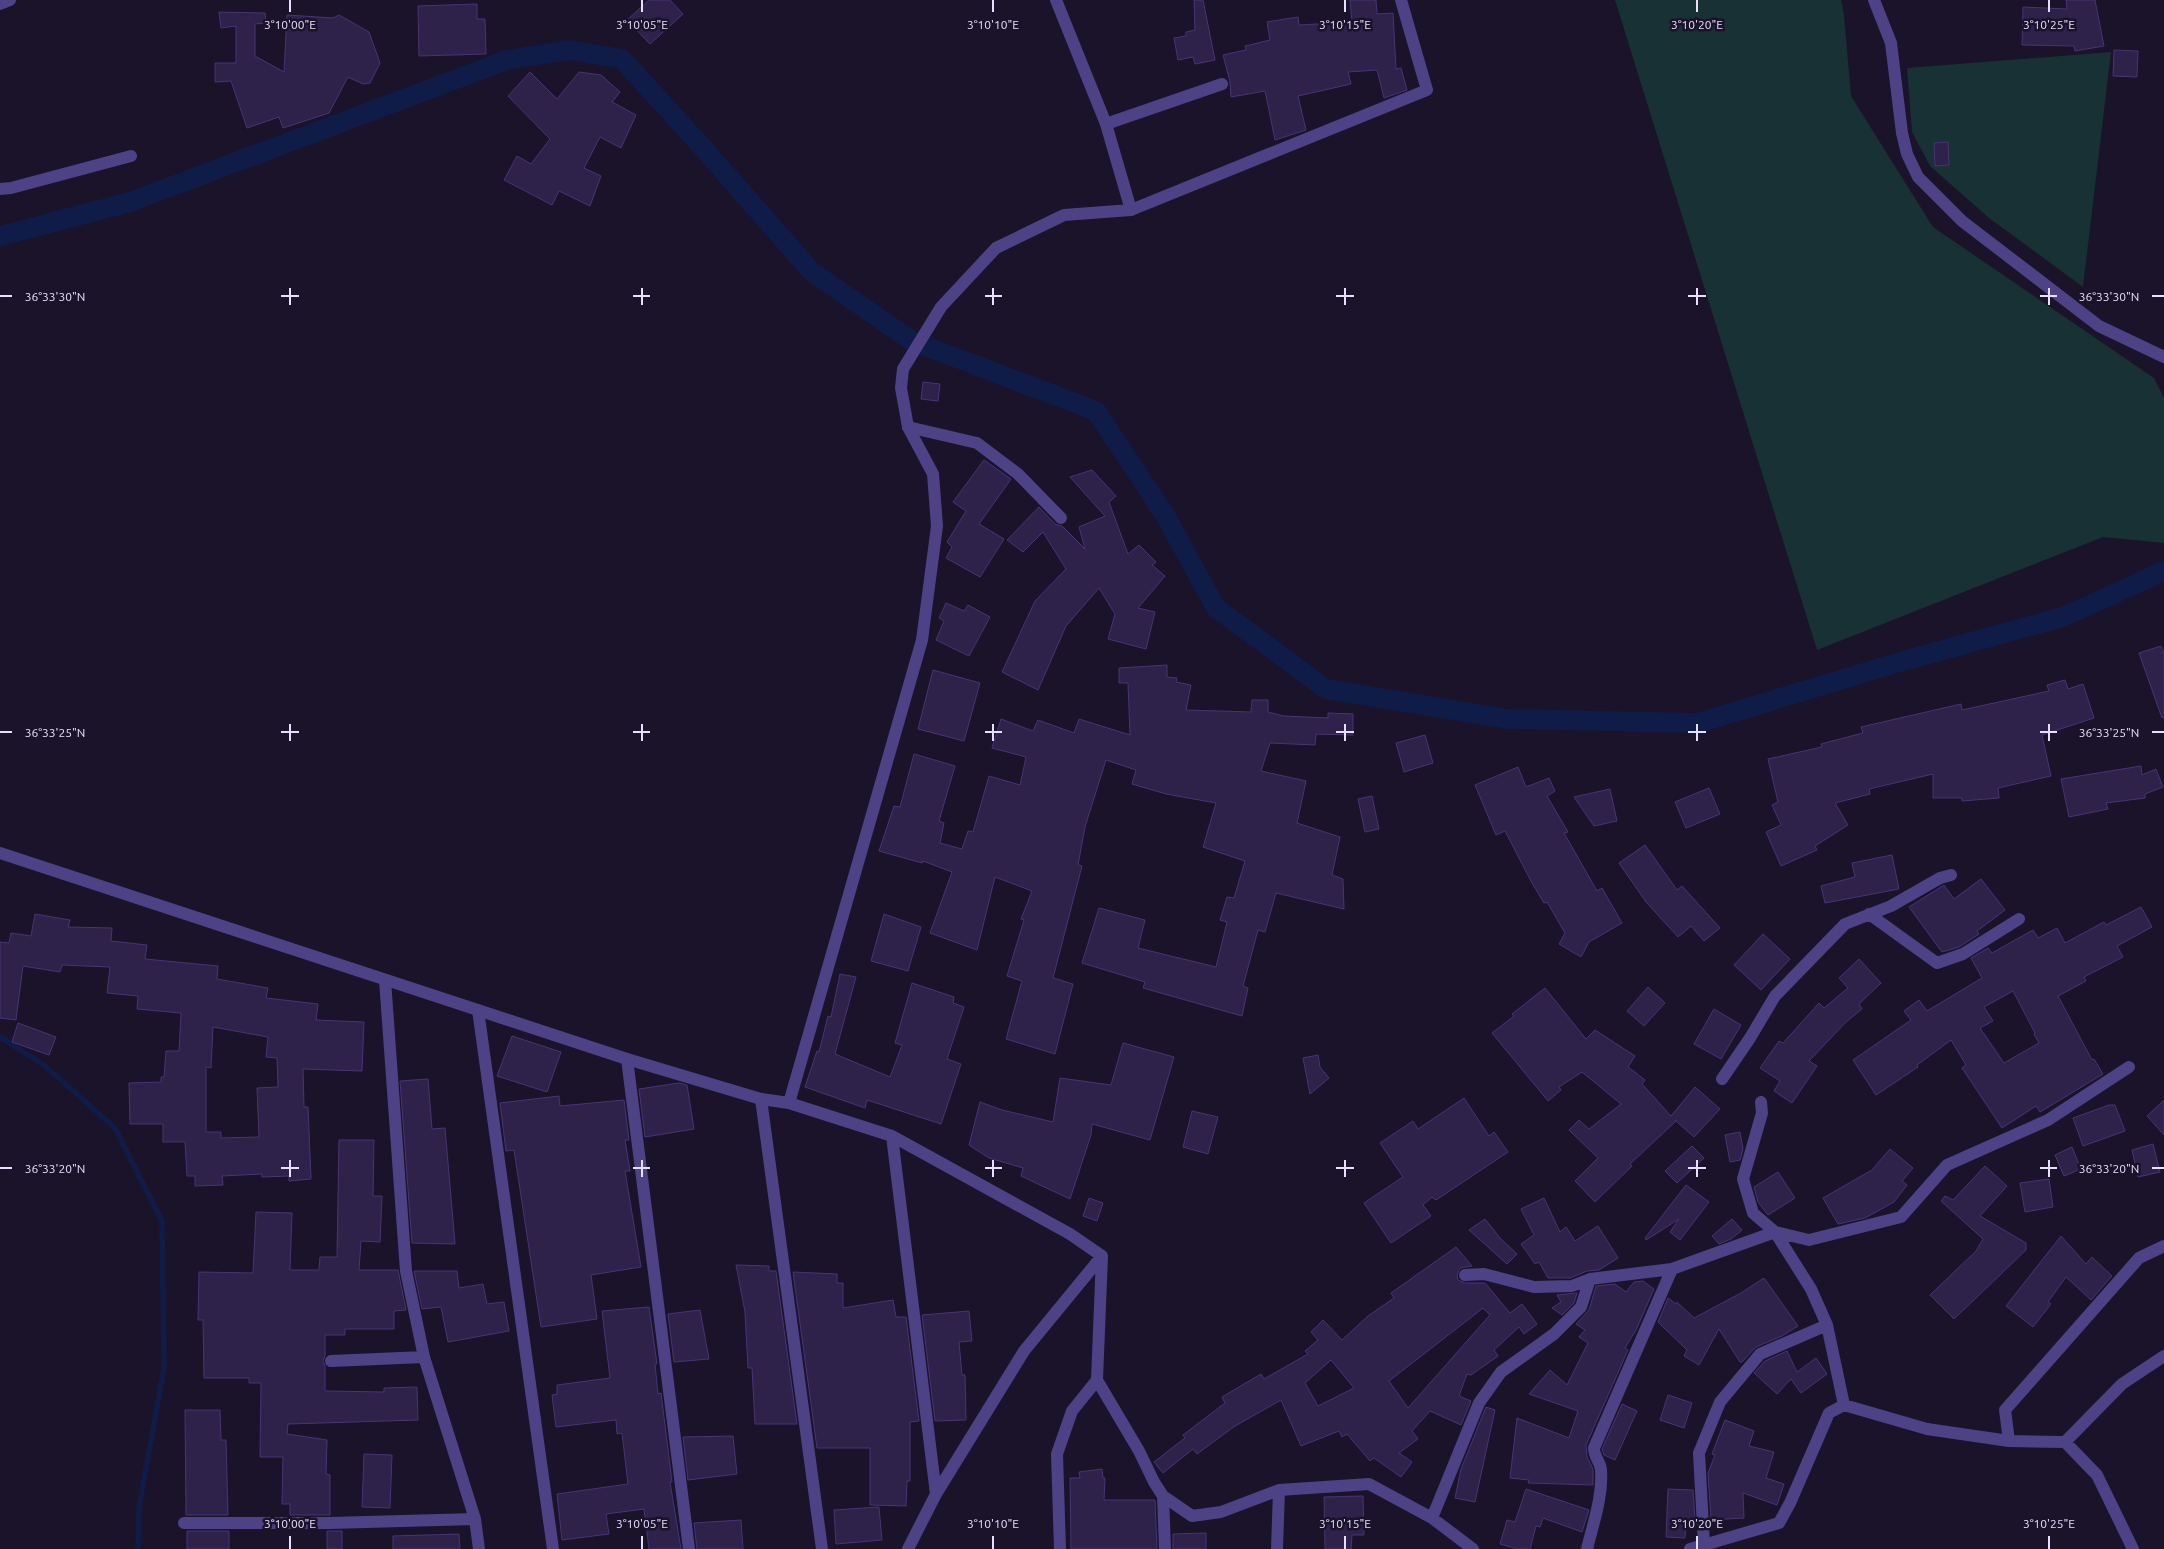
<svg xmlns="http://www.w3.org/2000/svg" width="2164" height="1549" font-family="Ubuntu,sans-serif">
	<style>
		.green { fill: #173134 }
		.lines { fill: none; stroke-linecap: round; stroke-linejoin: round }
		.stream { stroke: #0f1c47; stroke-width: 5.5 }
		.canal { stroke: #0f1c47; stroke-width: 20 }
		.building { fill: #2e214a; stroke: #493474; fill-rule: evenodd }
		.minor { stroke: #4d4286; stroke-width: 12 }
		.tertiary { stroke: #4d4286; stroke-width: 12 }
		.ticks { fill: none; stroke: #e6dffd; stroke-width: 2 }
		.ticks-label { font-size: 12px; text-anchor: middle; fill: #e6dffd; stroke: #1a132a; stroke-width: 5; stroke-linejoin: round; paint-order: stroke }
	</style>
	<rect width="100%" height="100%" fill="#1a132a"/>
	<path class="green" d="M1615,0H1841L1844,15L1851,96L1933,227L2154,378L2164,398V543L2103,537L1817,650Z
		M2111,52L2083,287L1989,218L1930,166L1912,132L1907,68Z"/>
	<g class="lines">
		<path class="stream" d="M0,1037L44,1065L115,1128L162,1221L164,1368L139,1507L138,1549"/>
		<path class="canal" d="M0,236L130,202L507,60L569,50L622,59L704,149L812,272L912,341L1096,411L1165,515L1216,608L1326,689L1508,719L1698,723L1903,661L2063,617L2164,571"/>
	</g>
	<path class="building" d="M649,0H670L683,14L650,44L627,20Z
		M1194,0H1203L1215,60L1195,64L1193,57L1178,60L1174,38L1186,36V32L1195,30Z
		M1350,0H1376L1377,14L1393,13L1396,69L1401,68L1407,90L1384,98L1377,70L1348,72L1351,84L1298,96L1306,130L1275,140L1265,91L1231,97L1230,82L1223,55L1246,50L1245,46L1270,40L1267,22L1298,17L1299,25L1352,22Z
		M2066,0H2095L2104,46L2075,51L2074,46L2022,45L2023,7L2067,9Z
		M477,4V19H485L486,54L419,56L418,6Z
		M219,12L265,13L266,23L255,24V56L284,72L287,15L333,18L339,15L369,32L380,63L370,83L363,84L348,77L329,113L283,128L279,117L247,128L231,81L215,82V63H236V26L221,28Z
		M2114,50L2138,51L2137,77L2113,76Z
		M530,72L557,99L579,72L601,75L620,92L612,102L636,115L621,148L600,137L584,168L601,176L590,206L559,191L552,205L504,180L517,156L531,164L550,139L508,96Z
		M1948,142L1949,165L1935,166L1934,143Z
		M923,382L940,384L938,401L921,399Z
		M984,460L1011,479L979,524L1004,539L980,577L946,558L952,547L947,542L966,511L953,502Z
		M1092,470L1116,496L1109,502L1128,554L1139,545L1156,562L1152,565L1165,576L1138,608L1155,612L1146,649L1108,639L1115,614L1099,588L1066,626L1038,690L1002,672L1035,601L1066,569L1043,532L1023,552L1007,540L1039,507L1055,524L1062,526L1085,549L1079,527L1105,516L1070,477Z
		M946,603L964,611L968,605L990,617L969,656L936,640L944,621L939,618Z
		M2161,646L2164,654V717L2162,718L2139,653Z
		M1167,665V677L1177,678L1176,682L1191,685L1186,710L1251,712L1252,700H1268V712L1284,716L1328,718V713L1353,714V735L1316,734L1315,745L1270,743L1261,771L1306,781L1297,823L1340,837L1332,875L1343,879L1344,909L1276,893L1265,932L1258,930L1243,986L1248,988L1242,1016L1143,988L1145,982L1082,963L1099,908L1145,920L1138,948L1216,967L1227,922L1220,920L1227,897L1234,898L1245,861L1203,847L1216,803L1166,794L1132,784L1136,770L1106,760L1085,827L1078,865L1082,866L1053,978L1073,984L1055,1054L1006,1039L1022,981L1007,976L1024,920L1021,919L1032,891L995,877L977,950L930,933L952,872L923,861L922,863L879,851L894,806L900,807L914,754L955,766L939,821L944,823L940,843L962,849L968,831L973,832L989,776L1020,785L1026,757L992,748L1001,719L1033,731L1038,720L1074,733L1079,719L1130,735L1128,683H1119V668Z
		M933,670L980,683L964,741L918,729Z
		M2065,680L2068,689L2083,684L2094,718L2042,735L2051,776L1998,788L1999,798L1962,801V798H1933V774L1869,789L1870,794L1835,803L1848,825L1815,846L1817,850L1781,866L1766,832L1781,825L1772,805L1778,802L1768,759L1822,747L1821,744L1863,733L1861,727L1961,704L1962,710L2049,691L2047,685Z
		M1425,735L1433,763L1404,772L1396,743Z
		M2141,766L2142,775L2156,769L2163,787L2145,794V798L2106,803L2108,809L2069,817L2061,779Z
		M1518,767L1526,787L1549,778L1555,791L1547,796L1568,832L1564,833L1597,891L1602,888L1622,923L1589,942L1581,957L1559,944L1565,933L1547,902L1544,903L1532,883L1505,831L1496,835L1475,785Z
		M1709,788L1720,814L1686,828L1675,802Z
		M1610,789L1617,821L1594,826L1574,797Z
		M1372,796L1379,829L1365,832L1358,799Z
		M1645,845L1677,890L1682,886L1720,928L1704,941L1691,926L1678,937L1646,902L1619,863Z
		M1892,855L1899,889L1825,903L1821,886L1855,877L1852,863Z
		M1981,879L2005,910L1977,931L1979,934L1959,947L1942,952L1909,907L1944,885L1954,899Z
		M2141,907L2152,927L2117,946L2123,957L2084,977L2086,981L2058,996L2092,1060L2094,1059L2103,1074L2040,1112L2036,1106L2002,1128L1962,1068L1966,1065L1951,1040L1917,1065L1918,1067L1876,1095L1853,1060L1911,1020L1904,1011L1919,1000L1927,1011L1982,978L1971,958L1988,948L1992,953L2033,930L2038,938L2057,928L2065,943L2104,922L2106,925ZM2013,991L2035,1033L2034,1034L2039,1043L2004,1063L1980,1028L1993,1021L1984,1007Z
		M35,914L70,920L68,927L112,928L111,941L147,945L145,959L218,966L217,979L268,988L266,998L318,1004L316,1020L364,1022L362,1071L303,1069L304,1107H308L311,1179L289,1181V1176L262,1177V1174L222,1176L223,1185L195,1186V1176H187L185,1142H163V1124H130L129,1083L161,1082V1077H164L166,1051H179L181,1013L137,1009L138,996L107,993L110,967L62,965L60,972L23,966L16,1020L0,1018V942L9,943L11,933L31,936ZM213,1027L268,1037L266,1057L277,1058L278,1087L257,1088L259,1137L221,1138V1132H206V1067L211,1068Z
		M884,914L921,927L908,971L871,961Z
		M1763,934L1790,959L1761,990L1734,965Z
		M1859,959L1881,983L1859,1004L1862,1009L1846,1022L1809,1061L1817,1066L1792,1103L1774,1091L1780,1081L1760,1068L1779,1041L1783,1043L1819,1003L1824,1008L1848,988L1839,978Z
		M840,974L856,977L835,1054L890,1077L902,1045L895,1043L912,983L954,997L953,1003L964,1007L947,1059L961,1064L941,1124L867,1100L865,1108L805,1087L817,1051L819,1052L828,1016L831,1017Z
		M1648,987L1665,1003L1644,1026L1627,1011Z
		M1545,988L1586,1039L1595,1030L1635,1056L1628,1067L1645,1080L1642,1084L1671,1116L1695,1087L1720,1109L1694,1137L1675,1120L1676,1121L1630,1164L1632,1166L1595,1202L1575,1181L1598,1158L1569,1130L1579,1120L1589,1129L1621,1104L1582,1072L1559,1087L1561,1090L1548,1101L1492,1033L1514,1016L1512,1014Z
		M1714,1009L1741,1025L1721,1059L1694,1044Z
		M18,1023L56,1037L49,1055L12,1042Z
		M512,1036L561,1052L547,1092L497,1076Z
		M1123,1043L1174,1057L1150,1140L1092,1124L1091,1135L1070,1199L1021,1176L1023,1168L989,1158L969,1145L980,1102L1002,1110L1053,1122L1060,1078L1111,1085Z
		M1318,1055L1320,1067L1329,1078L1310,1094L1303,1058Z
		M428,1079L432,1129L445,1128L455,1244L412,1243L400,1081Z
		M679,1083L687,1085L694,1129L645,1137L639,1089Z
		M559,1096L560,1106L624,1100L629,1140H625L630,1171H625L641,1267L591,1275L597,1319L541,1327L514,1150L506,1151L500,1103Z
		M1464,1098L1489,1136L1494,1132L1508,1152L1436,1200L1432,1197L1423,1205L1431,1216L1391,1243L1364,1203L1403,1177L1380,1143L1413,1121L1418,1129Z
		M2164,1100V1135L2147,1116Z
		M2109,1105H2115L2125,1131L2083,1146L2073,1118Z
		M1192,1111L1218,1117L1208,1154L1183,1147Z
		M1740,1132L1743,1149L1740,1160L1730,1162L1725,1135Z
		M339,1140H374L373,1196H382L380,1242L361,1241L359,1270H398L406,1310L394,1311V1329H345V1335H325V1356L323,1361L325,1366V1391L384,1392V1388L417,1387L418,1420L288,1424L287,1434L327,1440L326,1474L330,1475V1515H290V1504H282L283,1457H260L261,1383H249V1378H204L203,1320H198L199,1272L253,1273L256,1212L292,1213L290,1270H319L320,1257H337Z
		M2153,1144L2160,1172L2138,1177L2132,1150Z
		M1692,1146L1704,1158L1677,1183L1665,1171Z
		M2072,1147L2081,1169L2064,1176L2055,1155Z
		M1890,1149L1913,1168L1902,1181L1907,1185L1894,1202L1865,1218L1838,1224L1823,1198L1872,1170Z
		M1985,1166L2007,1186L1980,1216L2026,1243V1250L1954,1319L1930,1295L1976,1251L1983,1239L1941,1201L1945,1196L1953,1200Z
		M1778,1172L1795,1198L1768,1215L1758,1202L1754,1187Z
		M2049,1179L2053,1207L2025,1212L2020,1183Z
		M1686,1185L1709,1202L1680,1240L1670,1232L1679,1219L1646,1240L1645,1238Z
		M1089,1198L1103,1203L1097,1221L1083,1216Z
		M1544,1198L1560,1232L1566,1227L1575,1241L1598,1226L1618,1258L1599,1270L1587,1271L1570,1278H1548L1539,1262L1535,1264L1521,1244L1534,1235L1521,1209Z
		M1485,1219L1500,1238L1517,1254L1507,1264L1469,1230Z
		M1732,1219L1742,1230L1731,1239L1719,1244L1712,1236Z
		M2061,1236L2086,1264L2092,1257L2112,1276L2091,1300L2066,1277L2048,1302L2051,1304L2033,1327L2006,1306Z
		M1456,1247L1472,1266L1460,1268L1457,1275L1458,1280L1465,1283H1485L1510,1313L1522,1304L1537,1324L1524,1334L1519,1327L1494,1350L1498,1356L1471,1375L1467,1374L1459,1396L1471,1401L1461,1425L1430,1411L1412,1431L1418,1439L1399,1453L1412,1462L1401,1477L1374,1458L1370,1461L1347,1434L1342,1437L1339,1431L1301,1446L1281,1400L1235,1426L1197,1454L1193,1449L1163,1473L1154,1462L1185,1438L1183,1435L1225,1403L1222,1397L1261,1374L1264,1379L1308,1354L1305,1351L1318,1340L1311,1332L1323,1320L1342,1340L1368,1316L1394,1298L1391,1293ZM1483,1308L1490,1315L1408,1408L1389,1381ZM1331,1360L1354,1388L1318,1406L1305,1383Z
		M736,1265L769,1266V1271H776L797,1424H755L752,1368H748L745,1312Z
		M414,1271H457L459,1288L483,1284L487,1304L504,1302L509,1331L448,1342L441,1307L422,1309Z
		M793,1272L837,1274V1283H843V1308L893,1300L896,1317H906L919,1421L910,1422V1481H907L906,1506L870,1505V1448H817Z
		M1764,1278L1798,1326L1782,1336L1756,1347L1742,1362H1740L1719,1329L1699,1365L1684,1356L1687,1350L1658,1322L1668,1298L1676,1304L1677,1302L1694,1318L1741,1293Z
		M1643,1281L1654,1289L1636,1330L1625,1348L1628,1350L1586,1445L1587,1457L1593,1469V1485L1528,1483L1529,1480L1510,1478L1517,1418L1569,1438L1578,1411L1529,1394L1550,1370L1567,1385L1588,1343L1579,1337L1585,1330L1576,1324L1589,1310L1596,1286L1615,1284L1626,1292L1634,1282Z
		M1577,1293L1574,1303L1562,1315L1552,1308L1561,1302L1557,1295Z
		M649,1307L657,1364H655L658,1394L661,1393L672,1482H670L681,1549H649L644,1509L606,1514L609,1534L562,1540L557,1494L628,1484L622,1433L617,1434L616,1420L556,1427L552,1395L557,1394V1385L610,1378L602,1311Z
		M700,1310L709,1359L674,1362L668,1314Z
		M969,1311L972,1341L959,1342L962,1375H965L966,1420L935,1421L922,1315Z
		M1787,1351L1797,1372L1816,1358L1827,1374L1801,1393L1791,1379L1777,1394L1754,1373L1765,1361Z
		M1668,1395L1692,1403L1684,1428L1660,1420Z
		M1622,1404L1637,1411L1615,1460L1604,1455L1602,1449Z
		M1486,1407L1495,1410L1475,1502L1455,1498L1461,1469Z
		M185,1410H220L221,1440H226L228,1515H186Z
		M1725,1420L1754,1431L1749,1446L1774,1452L1766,1478L1784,1484L1777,1505L1743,1493L1744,1518L1711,1520L1708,1473L1715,1455L1712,1454Z
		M733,1436L737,1474L688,1480L683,1437Z
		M364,1454L392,1455L390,1508L362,1507Z
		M1102,1469L1103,1478H1105L1104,1500H1155L1157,1549H1071L1070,1478H1080L1079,1472Z
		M1526,1489L1589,1510L1582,1532L1543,1518L1540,1527L1536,1526L1530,1549H1518L1500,1544L1507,1520L1515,1522Z
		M1668,1489L1693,1490L1695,1520H1686L1685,1538L1666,1537Z
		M1363,1496L1364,1535H1352L1351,1549H1325L1324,1497Z
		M879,1507L882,1540L836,1544L834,1510Z
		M741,1520L743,1549H697L694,1523Z
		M187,1531H229V1549H187Z
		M327,1531H342V1549H327Z
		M1206,1533V1549H1173V1534Z
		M459,1534L460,1549H393V1536Z"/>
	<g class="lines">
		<path class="minor" d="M1874,0L1891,43L1902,133L1907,154L1918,177L1962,221L2099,326L2164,357
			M0,4L10,0
			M1106,124L1222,84
			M0,189L11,188L131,156
			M1131,210L1427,90L1401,0
			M908,427L977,443L1018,474L1061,518
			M1869,914L1937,963L1963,954L2019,919
			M385,980L406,1271L424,1357L475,1519L479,1549
			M478,1010L553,1549
			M627,1059L689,1549
			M1722,1079L1750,1038L1775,996L1845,924L1891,906L1940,878L1951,875
			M761,1099L822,1549
			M1761,1102L1762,1113L1743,1179L1753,1213L1775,1232L1809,1240L1901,1217L1947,1165L2048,1120L2129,1067
			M789,1103L892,1136L1070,1234L1102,1256L1097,1380L1139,1451L1154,1482L1163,1496L1192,1516L1221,1512L1279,1490L1369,1484L1432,1518L1473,1549
			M892,1136L936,1494
			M1465,1275L1484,1274L1534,1287L1572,1286L1590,1279L1672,1269L1775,1232L1811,1289L1827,1325L1844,1405
			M331,1361L424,1357
			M2009,1441L2005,1410L2139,1258L2164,1246
			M2065,1442L2122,1384L2164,1356
			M1163,1496L1165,1549
			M1432,1518L1479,1403L1501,1372L1554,1334L1581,1307L1590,1279
			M184,1523H330L475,1519
			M1704,1545L1699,1453L1720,1402L1760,1354L1827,1325
			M908,1549L936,1494L1024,1351L1102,1256
			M1060,1549L1057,1454L1072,1411L1097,1380
			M1277,1549L1279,1490
			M1587,1549C1593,1524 1603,1496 1601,1470C1601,1462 1594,1458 1594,1448L1672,1269
			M1690,1549L1779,1523L1790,1503L1829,1413L1844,1405L1927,1429L2009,1441L2065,1442L2097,1475L2133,1549"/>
		<path class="tertiary" d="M0,853L627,1059L761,1099L789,1103L922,640L937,526L933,474L908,427L901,388L903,369L941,307L996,248L1064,215L1131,210L1106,124L1056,0"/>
	</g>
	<path class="ticks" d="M290,0V12M642,0V12M993,0V12M1345,0V12M1697,0V12M2049,0V12M290,288V305M642,288V305M993,288V305M1345,288V305M1697,288V305M2049,288V305M0,296H12M281,296H299M633,296H650M985,296H1002M1336,296H1354M1688,296H1706M2040,296H2057M2152,296H2164M290,724V741M642,724V741M993,724V741M1345,724V741M1697,724V741M2049,724V741M0,732H12M281,732H299M633,732H650M985,732H1002M1336,732H1354M1688,732H1706M2040,732H2057M2152,732H2164M290,1160V1177M642,1160V1177M993,1160V1177M1345,1160V1177M1697,1160V1177M2049,1160V1177M0,1168H12M281,1168H299M633,1168H650M985,1168H1002M1336,1168H1354M1688,1168H1706M2040,1168H2057M2152,1168H2164M290,1536V1549M642,1536V1549M993,1536V1549M1345,1536V1549M1697,1536V1549M2049,1536V1549"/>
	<g class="ticks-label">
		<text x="290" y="29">3°10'00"E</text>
		<text x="642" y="29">3°10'05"E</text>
		<text x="993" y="29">3°10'10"E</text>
		<text x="1345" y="29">3°10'15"E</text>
		<text x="1697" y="29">3°10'20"E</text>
		<text x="2049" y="29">3°10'25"E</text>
		<text x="55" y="301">36°33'30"N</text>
		<text x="2109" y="301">36°33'30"N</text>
		<text x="55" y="737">36°33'25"N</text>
		<text x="2109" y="737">36°33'25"N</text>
		<text x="55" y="1173">36°33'20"N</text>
		<text x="2109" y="1173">36°33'20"N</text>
		<text x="290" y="1528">3°10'00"E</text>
		<text x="642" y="1528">3°10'05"E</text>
		<text x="993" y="1528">3°10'10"E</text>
		<text x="1345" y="1528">3°10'15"E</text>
		<text x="1697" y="1528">3°10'20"E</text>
		<text x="2049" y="1528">3°10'25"E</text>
	</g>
</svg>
